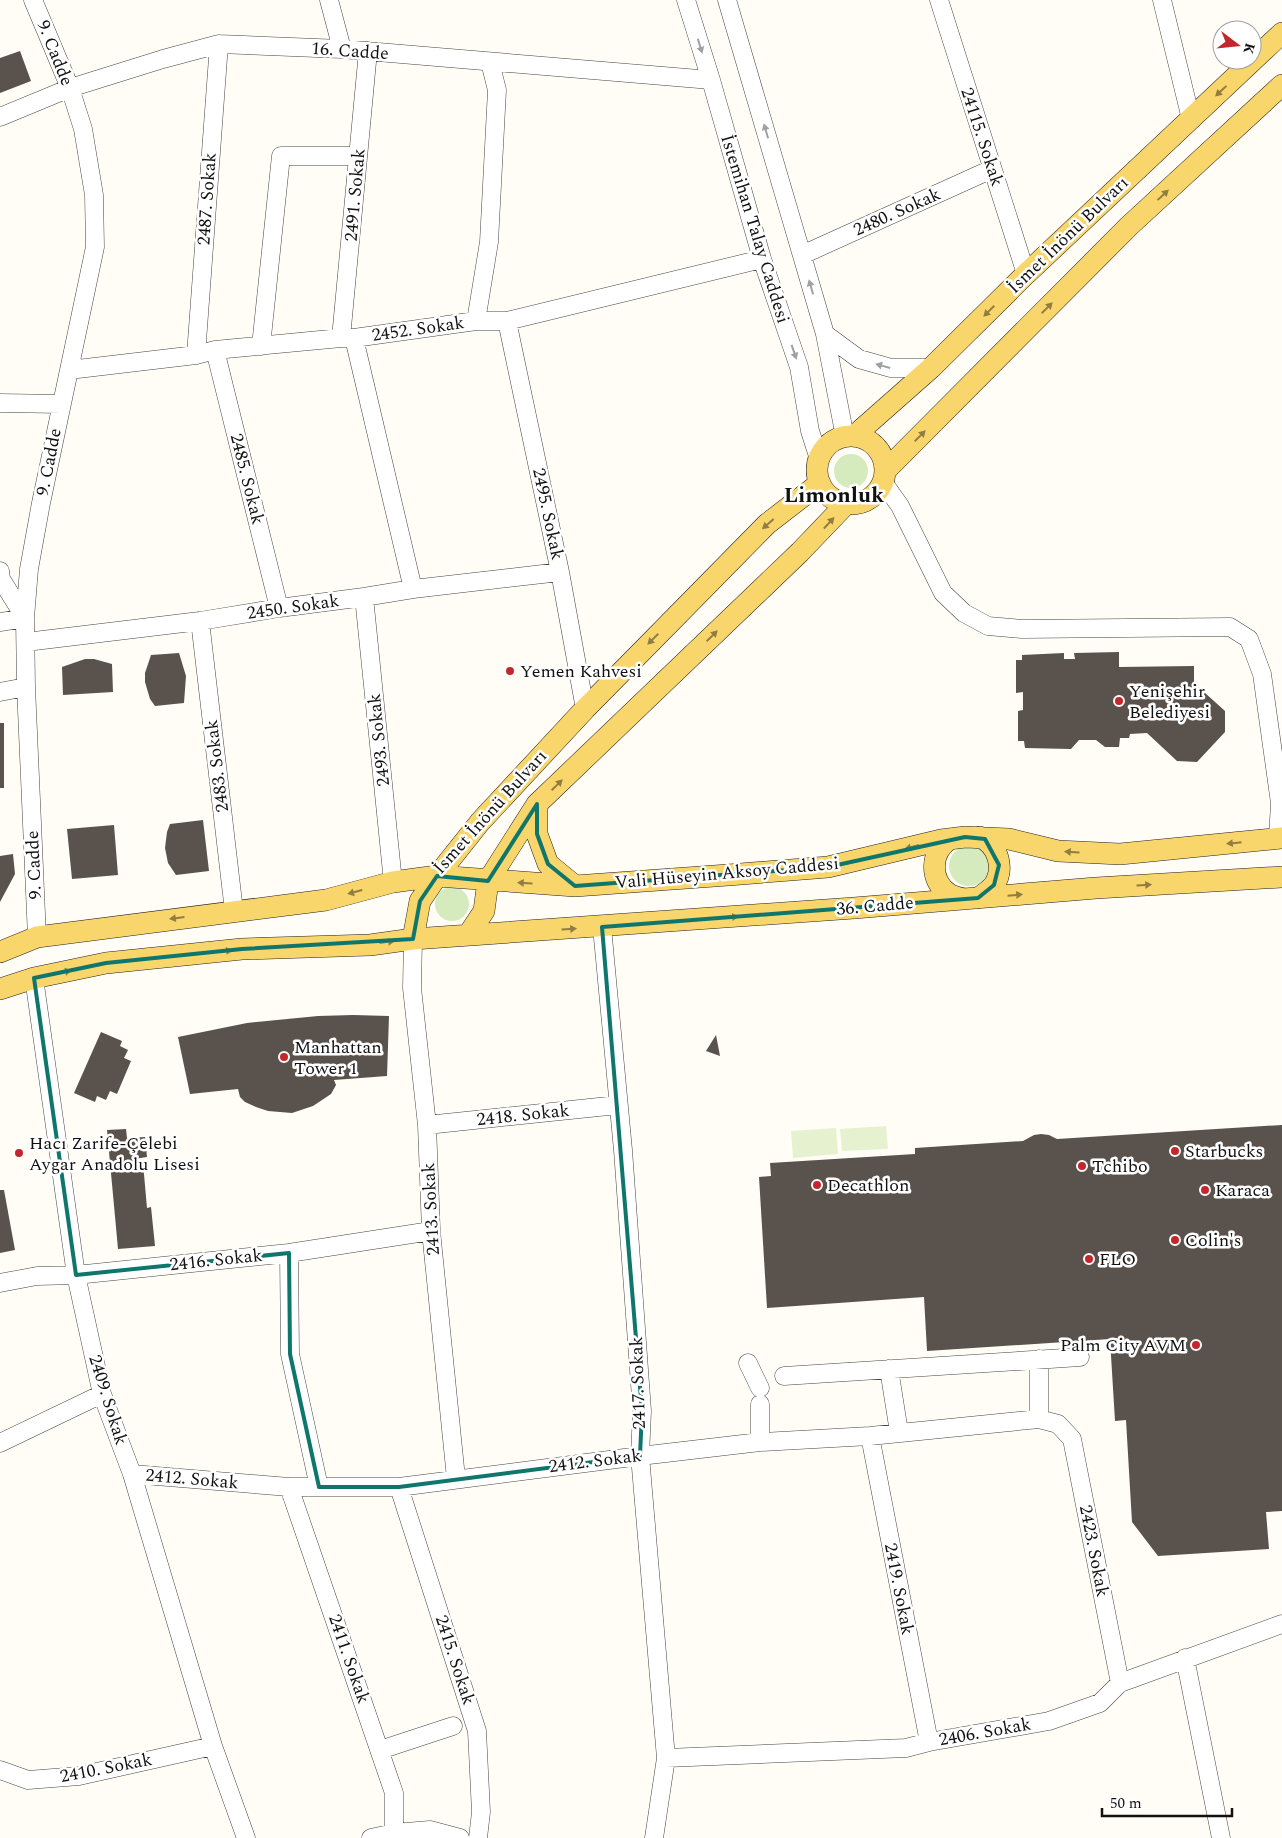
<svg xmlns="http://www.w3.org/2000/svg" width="1282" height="1838" font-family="Spectral,serif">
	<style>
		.green { fill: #d5ebbd }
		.pitch { fill: #e6f2cf }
		.building { fill: #5a524d }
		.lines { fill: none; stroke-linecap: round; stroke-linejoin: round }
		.minor-casing { stroke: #444; stroke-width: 19 }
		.major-casing { stroke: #222; stroke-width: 22 }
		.minor { stroke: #fff; stroke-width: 18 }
		.major { stroke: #f9d66b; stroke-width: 21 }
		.oneway { fill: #a0a0a0 }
		.oneway2 { fill: #917d42 }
		.marked { fill: none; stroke: #0f766e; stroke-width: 4; stroke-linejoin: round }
		.poi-dot { fill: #c4262e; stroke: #fff; stroke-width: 2 }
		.labels { text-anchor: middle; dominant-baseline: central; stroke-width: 5; stroke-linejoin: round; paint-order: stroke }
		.street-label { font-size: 18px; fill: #111; stroke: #fff }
		.poi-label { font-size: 18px; fill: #111; stroke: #fff; text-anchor: start }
		.district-label { font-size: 22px; font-weight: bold; fill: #111; stroke: #fff }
	</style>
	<rect width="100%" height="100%" fill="#fffdf5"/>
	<path class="green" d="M834 471a17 17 0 1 1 34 0a17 17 0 1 1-34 0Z
		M949 866a20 20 0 1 1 40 0a20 20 0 1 1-40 0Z
		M435 904a17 17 0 1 1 34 0a17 17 0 1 1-34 0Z"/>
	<path class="pitch" d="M886,1126L888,1149L842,1151L840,1129Z
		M836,1128L838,1154L793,1158L791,1131Z"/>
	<path class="building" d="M20,51L31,81L0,93V58Z
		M1119,652V667L1194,666V683L1225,711V732L1197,762L1177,761L1147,733L1130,734L1129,738H1120L1119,747H1105L1096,740H1079L1071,749L1025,748L1024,741H1018V711L1023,710V692L1016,693V660H1022V655L1064,653V659H1075L1074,653Z
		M179,653L186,676L184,703L155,706L150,699L145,682V673L151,655Z
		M85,659H94L112,664L113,692L63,695L62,667Z
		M0,723H4V788H0Z
		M203,820L209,871L176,875L168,863L165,848L167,832L170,824Z
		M114,825L118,875L72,879L67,829Z
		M13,854L15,874L0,902V856Z
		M353,1015L389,1016L387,1076L334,1080L336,1085L331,1094L313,1106L292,1113L268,1111L256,1107L245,1102L240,1097L238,1089L190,1094L178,1037L247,1023L318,1016Z
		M101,1032L122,1041L120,1046L128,1050L124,1058L131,1061L117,1094L110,1091L106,1100L97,1096L95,1102L74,1093Z
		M716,1035L720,1056L706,1051Z
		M1282,1125V1511L1266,1512L1269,1549L1158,1556L1132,1522L1126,1420L1115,1421L1110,1339L927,1351L924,1297L767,1308L759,1177L771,1176L770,1163L915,1154V1148L1023,1141L1034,1135L1041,1134L1049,1135L1057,1139Z
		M126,1129L127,1138L145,1137L147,1157L134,1159L135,1164L143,1163L147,1208L151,1207L155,1246L118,1249L107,1130Z
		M0,1190H4L15,1250L0,1253Z"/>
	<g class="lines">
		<g class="minor-casing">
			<path id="minor" d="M33,0L70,88L83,129L94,195L95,247L41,503L29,569L25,618L26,687L37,937
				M329,0L342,49
				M686,0L711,80L762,259L799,367L810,431L819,459
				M727,0L825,334L845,437
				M939,0L1026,274
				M1162,0L1191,119
				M0,117L70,88L163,59L219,44L342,49L711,80
				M802,255L992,169
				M476,321L489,242L497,90L490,62
				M507,321L560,572L585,709
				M825,334L859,359L891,368H931
				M341,338L368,51
				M354,338L413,589
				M261,346L281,156H358
				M215,350L279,608
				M196,355L219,44
				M69,370L196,355L215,350L341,338H354L476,321H507L762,259
				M0,403L61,404
				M883,482L900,506L943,593L964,613L988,626L1022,629L1230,627L1249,639L1262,674L1280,803L1278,838
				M0,571L1,579L25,618L0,622
				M364,597L393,882
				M200,621L234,911
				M26,642L200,621L279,608L364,597L413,589L560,572
				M0,692L26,687
				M602,927L623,1150L642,1411L640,1456L666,1758L654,1838
				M413,939L412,988L427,1125L431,1231L456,1478
				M34,978L76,1275L102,1394L132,1474L213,1746L246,1838
				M427,1125L618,1105
				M289,1253L290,1354L319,1487
				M0,1283L37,1276L76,1275L289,1253L431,1231
				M748,1363L760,1388
				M889,1369L899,1432
				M784,1376L1080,1357
				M1039,1419V1359
				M870,1436L929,1742
				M760,1442V1404
				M0,1443L102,1394
				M132,1474L289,1487H399L640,1456L760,1442L870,1436L1039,1419L1058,1424L1072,1439L1120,1683
				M289,1487L394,1793V1833
				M399,1487L477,1731L481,1812L478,1838
				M1185,1658L1221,1838
				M380,1750L453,1726
				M666,1758L906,1748L929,1742L1049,1721L1100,1703L1120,1683L1282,1624
				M0,1770L28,1780L79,1776L213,1746
				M371,1838L394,1833L430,1830L460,1838"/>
		</g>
		<g class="major-casing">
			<path id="major" d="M854,436L931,368L1026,274L1282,33
				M817 470a34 34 0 1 1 68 0a34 34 0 1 1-68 0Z
				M886,470L1129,226L1282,85
				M537,804V834L548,864L575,886
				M950,839C930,851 929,881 949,894C954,897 959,898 965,899
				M978,898C984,894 990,890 994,885C1005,868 998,845 980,837
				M468,935L484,911L488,881L537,804L800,552L846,504
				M413,939L420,901L437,876L480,822L585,709L767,524L820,483
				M0,952L37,937L326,900L393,882L437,876L575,886L728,875L828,867L941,840L965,837L1009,839L1058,851L1120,854L1282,838
				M0,989L34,978L106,963L242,949L370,945L413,939L854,908L1096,888L1282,877"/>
		</g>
		<use href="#minor" class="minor"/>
		<use href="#major" class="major"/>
	</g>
	<defs><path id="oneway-solid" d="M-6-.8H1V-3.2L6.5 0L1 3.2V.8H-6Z" transform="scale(1.25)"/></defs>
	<g class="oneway">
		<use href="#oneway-solid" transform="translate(700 46) rotate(73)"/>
		<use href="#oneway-solid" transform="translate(766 131) rotate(-106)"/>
		<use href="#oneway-solid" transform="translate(811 287) rotate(-106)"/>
		<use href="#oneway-solid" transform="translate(794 352) rotate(71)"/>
		<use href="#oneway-solid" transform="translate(883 366) rotate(-164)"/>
	</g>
	<g class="oneway2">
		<use href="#oneway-solid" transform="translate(1221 91) rotate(137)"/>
		<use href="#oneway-solid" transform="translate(1163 195) rotate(-43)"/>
		<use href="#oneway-solid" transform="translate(1047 308) rotate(-45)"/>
		<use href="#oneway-solid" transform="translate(989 311) rotate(135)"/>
		<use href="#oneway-solid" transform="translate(920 436) rotate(-45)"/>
		<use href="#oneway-solid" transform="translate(829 523) rotate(-47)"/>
		<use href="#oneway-solid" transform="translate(768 524) rotate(139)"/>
		<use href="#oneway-solid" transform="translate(712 636) rotate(-44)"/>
		<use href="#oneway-solid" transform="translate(653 639) rotate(135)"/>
		<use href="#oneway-solid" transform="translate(557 785) rotate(-44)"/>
		<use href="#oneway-solid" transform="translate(1234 843) rotate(174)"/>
		<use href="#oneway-solid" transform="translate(912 847) rotate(165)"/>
		<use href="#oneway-solid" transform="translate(1072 852) rotate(-176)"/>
		<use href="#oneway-solid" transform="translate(525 883) rotate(-177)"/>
		<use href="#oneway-solid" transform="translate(1144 885) rotate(-3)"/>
		<use href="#oneway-solid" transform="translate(355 892) rotate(165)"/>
		<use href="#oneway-solid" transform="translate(1015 895) rotate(-5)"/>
		<use href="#oneway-solid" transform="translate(731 917) rotate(-4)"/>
		<use href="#oneway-solid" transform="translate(177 918) rotate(173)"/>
		<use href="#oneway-solid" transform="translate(569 929) rotate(-4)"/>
		<use href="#oneway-solid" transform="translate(387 942) rotate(-7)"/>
		<use href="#oneway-solid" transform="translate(225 951) rotate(-6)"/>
		<use href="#oneway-solid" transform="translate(64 972) rotate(-12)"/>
	</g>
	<path class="marked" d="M537,804V834L548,864L575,886L828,867L965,837L985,839L999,865L994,885L978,898L602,927L642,1411L640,1456L399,1487H319L290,1354L289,1253L76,1275L34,978L106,963L242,949L413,939L420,901L437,876L488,881Z"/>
	<g class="poi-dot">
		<circle cx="510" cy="671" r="5"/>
		<circle cx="1119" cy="701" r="5"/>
		<circle cx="284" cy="1057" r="5"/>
		<circle cx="1175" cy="1151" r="5"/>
		<circle cx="19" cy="1153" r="5"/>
		<circle cx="1082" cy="1166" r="5"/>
		<circle cx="817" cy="1185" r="5"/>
		<circle cx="1205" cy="1190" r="5"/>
		<circle cx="1175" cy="1240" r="5"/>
		<circle cx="1089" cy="1259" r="5"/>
		<circle cx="1196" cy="1345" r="5"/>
	</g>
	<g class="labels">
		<g class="street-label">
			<text transform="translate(350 51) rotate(4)">16. Cadde</text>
			<text transform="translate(55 53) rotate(68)">9. Cadde</text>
			<text transform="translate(982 137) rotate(72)">24115. Sokak</text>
			<text transform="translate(355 195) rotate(-85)">2491. Sokak</text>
			<text transform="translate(207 199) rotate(-86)">2487. Sokak</text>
			<text transform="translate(897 212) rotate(-24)">2480. Sokak</text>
			<text transform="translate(755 229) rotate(73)">İstemihan Talay Caddesi</text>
			<text transform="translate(1068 235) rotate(-44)">İsmet İnönü Bulvarı</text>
			<text transform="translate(418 329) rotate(-8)">2452. Sokak</text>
			<text transform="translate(49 462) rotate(-79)">9. Cadde</text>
			<text transform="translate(247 479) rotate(76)">2485. Sokak</text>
			<text transform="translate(548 514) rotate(78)">2495. Sokak</text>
			<text transform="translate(293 607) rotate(-8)">2450. Sokak</text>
			<text transform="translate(379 740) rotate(-96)">2493. Sokak</text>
			<text transform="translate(217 766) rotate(-97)">2483. Sokak</text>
			<text transform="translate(490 812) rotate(-48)">İsmet İnönü Bulvarı</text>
			<text transform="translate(34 865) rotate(-93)">9. Cadde</text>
			<text transform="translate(727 873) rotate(-5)">Vali Hüseyin Aksoy Caddesi</text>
			<text transform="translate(875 906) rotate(-5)">36. Cadde</text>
			<text transform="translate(523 1115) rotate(-6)">2418. Sokak</text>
			<text transform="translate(431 1209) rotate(-93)">2413. Sokak</text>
			<text transform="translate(216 1260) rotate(-6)">2416. Sokak</text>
			<text transform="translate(638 1383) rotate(-92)">2417. Sokak</text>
			<text transform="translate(108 1400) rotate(73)">2409. Sokak</text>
			<text transform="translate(595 1461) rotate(-7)">2412. Sokak</text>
			<text transform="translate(192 1479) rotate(5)">2412. Sokak</text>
			<text transform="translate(1094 1551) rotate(79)">2423. Sokak</text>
			<text transform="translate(899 1589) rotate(79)">2419. Sokak</text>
			<text transform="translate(349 1659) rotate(71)">2411. Sokak</text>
			<text transform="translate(455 1660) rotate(72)">2415. Sokak</text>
			<text transform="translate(985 1732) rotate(-10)">2406. Sokak</text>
			<text transform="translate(106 1768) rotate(-11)">2410. Sokak</text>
		</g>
		<g class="poi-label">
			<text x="520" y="671">Yemen Kahvesi</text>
			<text x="1129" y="691">Yenişehir<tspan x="1129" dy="21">Belediyesi</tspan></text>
			<text x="294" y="1047">Manhattan<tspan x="294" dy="21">Tower 1</tspan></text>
			<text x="29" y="1143">Hacı Zarife-Çelebi<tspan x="29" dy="21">Aygar Anadolu Lisesi</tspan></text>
			<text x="1185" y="1151">Starbucks</text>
			<text x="1092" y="1166">Tchibo</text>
			<text x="827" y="1185">Decathlon</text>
			<text x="1215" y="1190">Karaca</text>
			<text x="1185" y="1240">Colin's</text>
			<text x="1099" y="1259">FLO</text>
			<text x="1186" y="1345" text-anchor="end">Palm City AVM</text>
		</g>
		<g class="district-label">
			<text x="834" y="495">Limonluk</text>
		</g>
	</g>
	<g transform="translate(1237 45) rotate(106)"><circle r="24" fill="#ffffff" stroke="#a0a0a0"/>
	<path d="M0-4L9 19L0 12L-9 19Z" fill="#c4262e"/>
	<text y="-8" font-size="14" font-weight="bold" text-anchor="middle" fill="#111111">K</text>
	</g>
	<path d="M1102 1808v8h130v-8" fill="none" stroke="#111111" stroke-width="2.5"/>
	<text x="1110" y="1808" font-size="15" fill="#111111" stroke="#ffffff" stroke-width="4" paint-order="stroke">50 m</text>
</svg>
